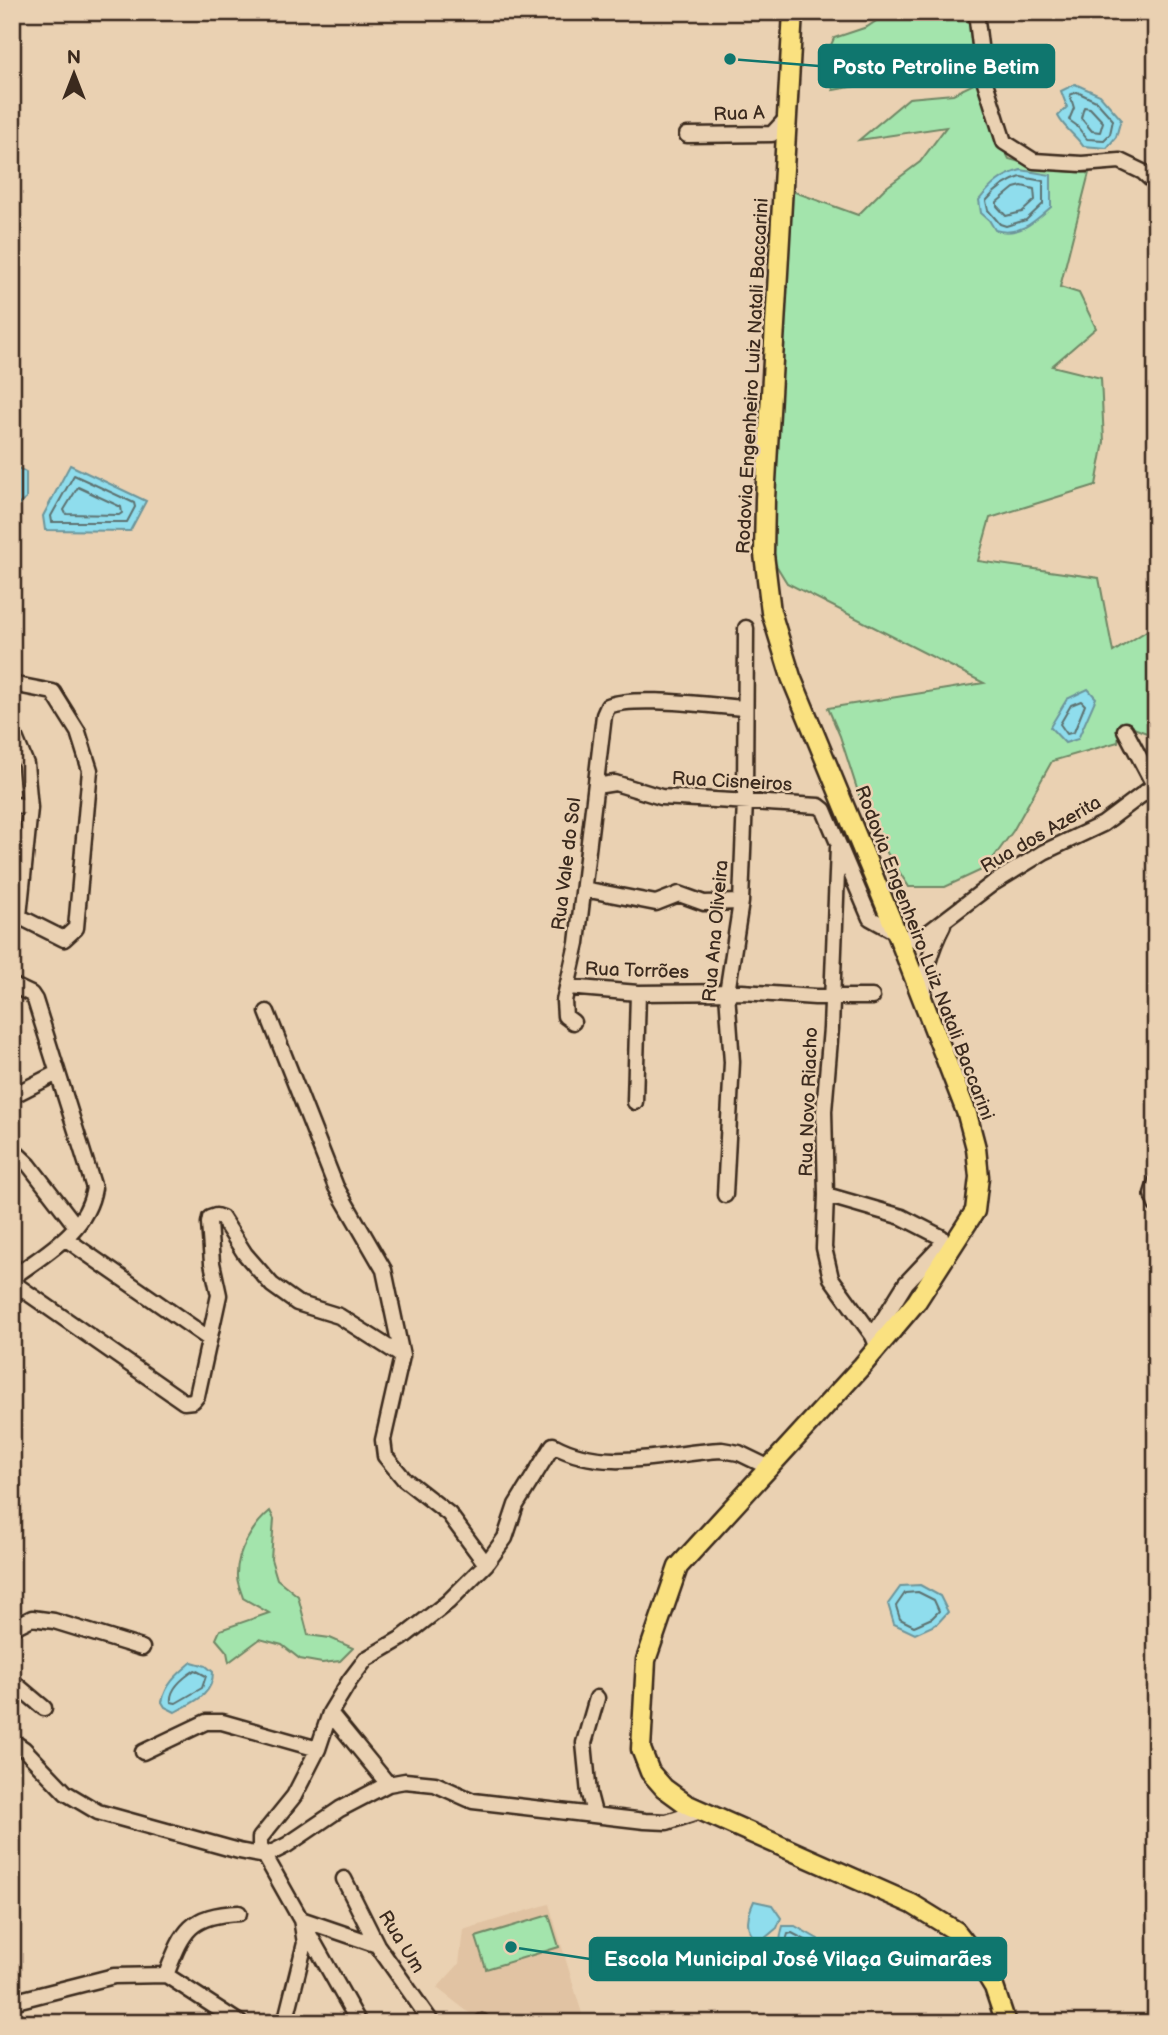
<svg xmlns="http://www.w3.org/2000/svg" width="1168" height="2035" font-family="'Balsamiq Sans',sans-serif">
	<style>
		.built { fill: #e1c3a3 }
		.green { fill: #a3e4ac; stroke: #6f8765; stroke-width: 2 }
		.water { fill: #8fdded; stroke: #6d959a; stroke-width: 2 }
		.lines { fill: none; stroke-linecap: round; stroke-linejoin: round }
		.shore { stroke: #5d7271; stroke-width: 2 }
		.minor-casing { stroke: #3b2a1e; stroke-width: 19 }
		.major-casing { stroke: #3b2a1e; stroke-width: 23 }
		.minor { stroke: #ead1b2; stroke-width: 14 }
		.major { stroke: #fae180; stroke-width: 18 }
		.labels { text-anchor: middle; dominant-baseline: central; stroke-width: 5; stroke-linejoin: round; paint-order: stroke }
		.street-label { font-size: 19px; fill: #3b2a1e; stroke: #ead1b2 }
		.leader { fill: none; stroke: #0f766e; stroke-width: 2.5 }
		.callout-dot { fill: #0f766e; stroke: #ead1b2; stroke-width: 2.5 }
		.callout { fill: #0f766e; stroke: #0f766e; stroke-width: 2.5 }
		.callout-label { font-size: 21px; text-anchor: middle; font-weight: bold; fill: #fff }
	</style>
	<rect width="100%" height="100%" fill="#ead1b2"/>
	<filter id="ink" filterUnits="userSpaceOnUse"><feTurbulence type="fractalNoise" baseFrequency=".0143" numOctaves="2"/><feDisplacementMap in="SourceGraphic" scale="14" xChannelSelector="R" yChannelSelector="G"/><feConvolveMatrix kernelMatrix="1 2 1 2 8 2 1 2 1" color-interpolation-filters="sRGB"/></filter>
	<g filter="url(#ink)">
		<path class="built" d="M549,1904L583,2017L472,2015L437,1988L459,1964L463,1930Z"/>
		<path class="green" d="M882,12H973L995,131L1009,159L1049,170L1089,173L1060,287L1079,293L1096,328L1052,366L1101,378L1104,442L1096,485L990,518L978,561L1099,578L1113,652L1156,625V728L1152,735L1120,723L1118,742L1052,761L1013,831L986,868L945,887H909L868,823L840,736L828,708L984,683L787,583L771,557L792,191L858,215L884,189L920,162L946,127L859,140L909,98L953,94L972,85L963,75L889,80L833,90L826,57L834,38L867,27L882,17Z
			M270,1511L274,1519L271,1559L277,1579L298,1596L308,1635L330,1638L353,1648L340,1661L322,1663L300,1659L282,1645L260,1639L229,1662L227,1652L216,1639L220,1630L269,1613L243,1598C241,1591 237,1583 237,1576C236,1553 253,1525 270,1511Z
			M549,1915L559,1947L486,1969L476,1937Z"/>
		<path class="water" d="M1075,84L1100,95L1121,119L1116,137L1107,148L1083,146C1075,135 1064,128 1058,116L1067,107L1061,91Z
			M1021,170L1051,175V207C1034,222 1019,237 995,230L989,220L981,213L979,200C991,185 1002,175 1021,170Z
			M12,465L26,472V499L12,509Z
			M70,465L146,501L130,531L45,530L43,516Z
			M1088,689L1096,698L1078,739L1065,743L1050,727L1067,699Z
			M920,1585L940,1596L948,1612L937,1624L915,1634L894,1624L888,1604L901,1586Z
			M192,1662L206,1666L213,1672C213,1696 193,1702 175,1712L165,1707L162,1702C166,1683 178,1674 192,1662Z
			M754,1901L772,1905L781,1918L777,1928L765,1938L755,1939C744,1928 748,1914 754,1901Z
			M783,1926H795L818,1939L819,1953L814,1965L803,1968C781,1955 776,1950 783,1926Z"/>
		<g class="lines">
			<path class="shore" d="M1077,92L1096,101L1113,120L1110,134L1104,140L1087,139L1076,125L1069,120L1074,108L1070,95Z
				M1084,107L1090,108L1103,122L1100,132L1092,131L1081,118Z
				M1021,177L1043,181V204L1026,220L1006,226L1000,224L988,210L986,201C996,189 1006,181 1021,177Z
				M1022,186L1034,189L1035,200L1022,212L1006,216L997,206V202L1014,188Z
				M74,475L134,503L135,507L127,522H52L51,516Z
				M78,487L121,507L122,513L119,515L66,514L64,510Z
				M1081,701L1085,705L1074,732L1067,734L1060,724L1071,705Z
				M918,1592L934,1600L939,1611L932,1618L914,1626L900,1619L896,1606L905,1593Z
				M195,1670L206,1676L202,1688L176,1703L171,1702C169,1688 184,1677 195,1670Z
				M792,1933L811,1943L812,1951L808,1959H802C792,1953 783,1947 788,1934Z"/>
			<g class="minor-casing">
				<path id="minor" d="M976,12L984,79L1004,142L1034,161L1082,164L1120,161L1143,172L1156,184
					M687,135L772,134L786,119
					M12,684L53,692L78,732L90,770L76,928L64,939L12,913
					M12,730L26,764L30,808L19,916
					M1125,730L1154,785
					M596,786L615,783L661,797L819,806L824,810L870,918L906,938L917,939L929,932L992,884L1044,852L1103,824L1156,784
					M12,804L30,808
					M838,847L831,1028L824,1111L826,1195L824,1248L831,1278L873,1336L878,1348
					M584,889L656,903L679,894L704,903L741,902
					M12,985L31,994L35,1000L94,1188C87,1232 45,1253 12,1278
					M568,987L638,993L742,992L815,997H872
					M924,999C923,972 931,948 943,925
					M267,1012L336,1187L384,1270L402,1356L383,1440L385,1456L404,1479L449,1514L486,1564
					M573,1022L565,1016L564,1001L577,943L604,715L608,706C635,695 712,706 745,708
					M12,1096L57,1073
					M635,1102L638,993
					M12,1149L29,1165L76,1226
					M1156,1182L1152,1194L1156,1205
					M725,1195L732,1062L727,993L741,902L745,800L746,628
					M826,1195L902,1217L941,1237L940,1247L906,1283L873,1336
					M66,1239L208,1338
					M12,1282L184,1402L193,1401L197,1396L219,1295L212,1263L209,1223L210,1218L216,1216L222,1218L245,1254L272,1285L297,1303L339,1316L402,1356
					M12,1628L32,1618L54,1621L142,1648
					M12,1681L44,1708
					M330,1713L388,1784
					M12,1741L24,1749L66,1793L98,1812L239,1851L265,1856L359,2023
					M143,1752L206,1722H222L318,1749
					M701,1811L667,1822L645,1821L473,1801L435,1784L405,1781L388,1784L340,1809L287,1845L265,1856L260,1847V1838L294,1796L318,1749L330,1713L350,1680L366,1659L402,1638L448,1602L486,1564L505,1538L516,1505L553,1445C606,1474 665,1453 722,1450L739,1453L768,1467
					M594,1813L589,1794L584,1743L597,1698
					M344,1879L377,1945L432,2023
					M166,1975C183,1932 188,1915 239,1913
					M12,2002L114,1976L166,1975L240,2023
					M482,2022V2023
					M285,2023L305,1943L301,1919L377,1945"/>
			</g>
			<g class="major-casing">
				<path id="major" d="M793,12L765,499L764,554L771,612L791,677L896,931L967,1114L976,1148L979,1177L975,1211L917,1301L862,1366L678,1567L646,1660L641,1749L650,1772L664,1788L686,1804L912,1904L956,1931L974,1954L994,1987L1006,2023"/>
			</g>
			<use href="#minor" class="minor"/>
			<use href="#major" class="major"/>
		</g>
	</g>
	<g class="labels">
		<g class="street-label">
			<text transform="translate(739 114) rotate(-2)">Rua A</text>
			<text transform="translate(753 376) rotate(-87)">Rodovia Engenheiro Luiz Natali Baccarini</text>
			<text transform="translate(732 782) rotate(3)">Rua Cisneiros</text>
			<text transform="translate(1041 835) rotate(-30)">Rua dos Azerita</text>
			<text transform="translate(567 864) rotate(-83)">Rua Vale do Sol</text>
			<text transform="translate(716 931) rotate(-85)">Rua Ana Oliveira</text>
			<text transform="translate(924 953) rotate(69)">Rodovia Engenheiro Luiz Natali Baccarini</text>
			<text transform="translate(637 971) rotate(2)">Rua Torrões</text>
			<text transform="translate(809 1102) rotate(-88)">Rua Novo Riacho</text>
			<text transform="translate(401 1942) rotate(58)">Rua Um</text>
		</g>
	</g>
	<path class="leader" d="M730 59L819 66M511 1947L590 1959"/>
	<g class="callout-dot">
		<circle cx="730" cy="59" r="7"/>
		<circle cx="511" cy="1947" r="7"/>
	</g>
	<g class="callout">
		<rect x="819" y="45" width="235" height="42" rx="7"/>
		<rect x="590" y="1938" width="416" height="42" rx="7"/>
	</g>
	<g class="callout-label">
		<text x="936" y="74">Posto Petroline Betim</text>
		<text x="798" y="1966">Escola Municipal José Vilaça Guimarães</text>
	</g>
	<rect width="1168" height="2035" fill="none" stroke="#ead1b2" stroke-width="42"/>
	<rect x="21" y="21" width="1126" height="1993" fill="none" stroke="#3b2a1e" stroke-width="2.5" filter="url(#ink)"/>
	<g transform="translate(74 74)" stroke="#ead1b2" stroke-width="5" paint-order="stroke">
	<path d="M0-5L12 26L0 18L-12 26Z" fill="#3b2a1e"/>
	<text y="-10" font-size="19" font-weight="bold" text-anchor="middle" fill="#3b2a1e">N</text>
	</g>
</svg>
